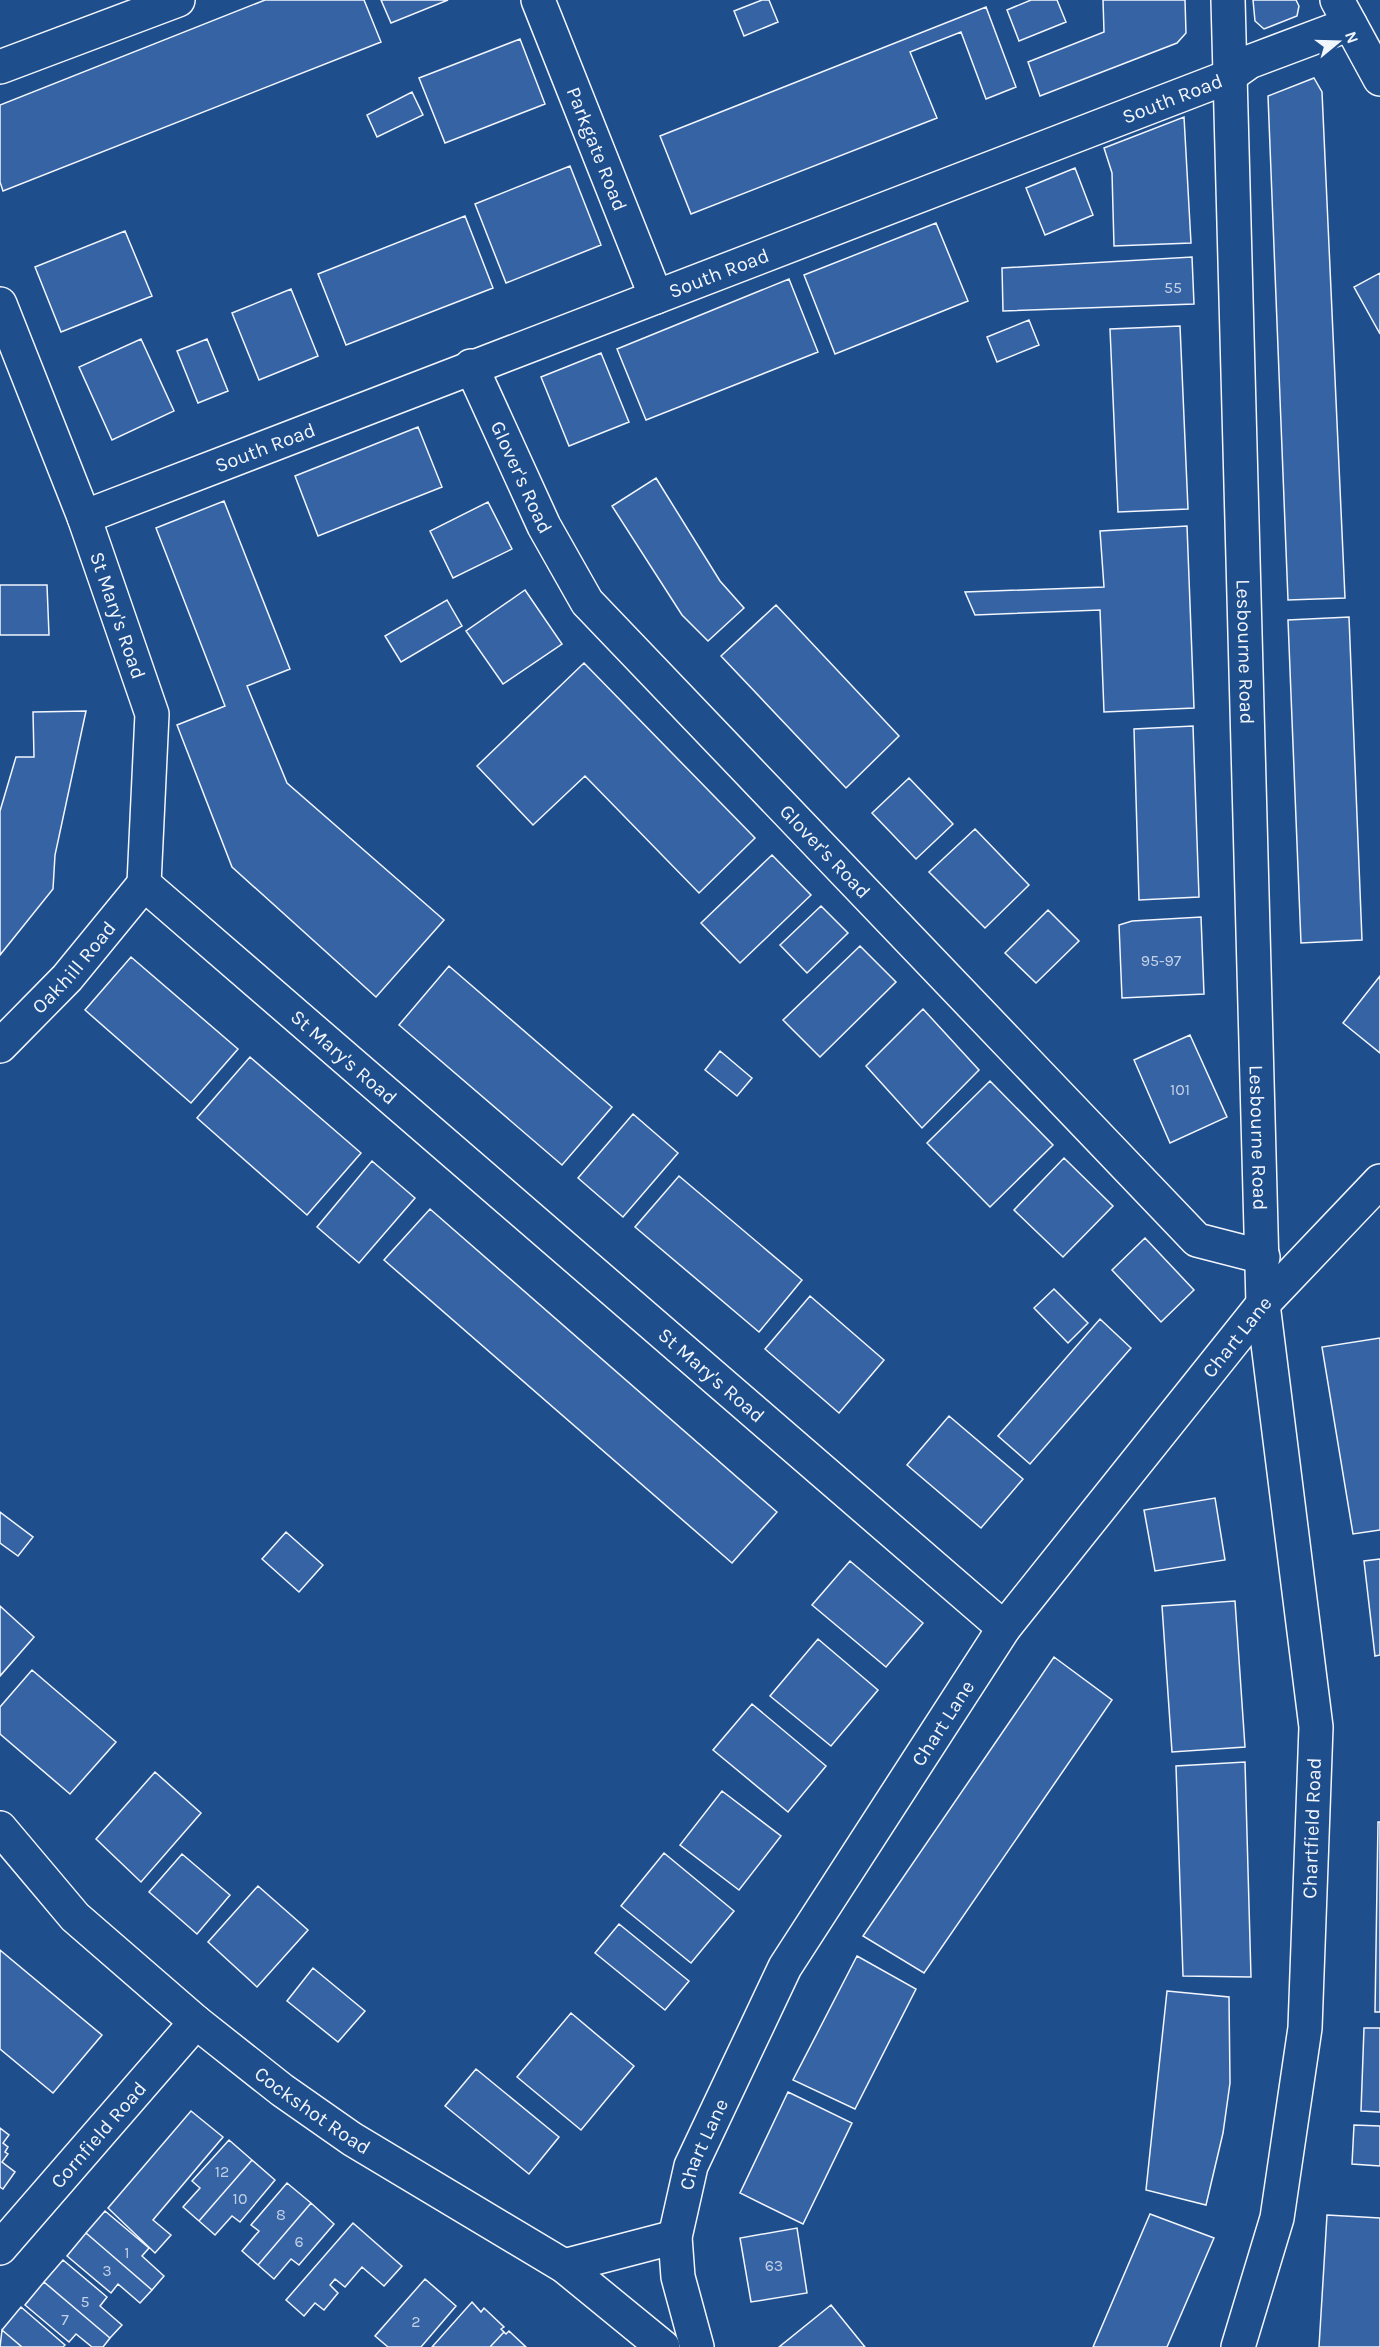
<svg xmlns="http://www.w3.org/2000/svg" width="1380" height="2347" font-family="Karla,sans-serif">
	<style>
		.building { fill: #3563a3; stroke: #f2f6ff; stroke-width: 1.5 }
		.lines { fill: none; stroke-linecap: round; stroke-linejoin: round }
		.minor-casing { stroke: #f2f6ff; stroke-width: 36 }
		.tertiary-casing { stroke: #f2f6ff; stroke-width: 36 }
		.secondary-casing { stroke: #f2f6ff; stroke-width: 36 }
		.minor { stroke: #1f4e8c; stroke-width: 33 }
		.tertiary { stroke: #1f4e8c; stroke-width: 33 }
		.secondary { stroke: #1f4e8c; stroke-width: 33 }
		.labels { text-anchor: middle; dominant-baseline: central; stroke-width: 4.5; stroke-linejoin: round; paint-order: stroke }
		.number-label { font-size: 16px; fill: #c3d1e8 }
		.street-label { font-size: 20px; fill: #f2f6ff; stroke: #1f4e8c }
	</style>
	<rect width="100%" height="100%" fill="#1f4e8c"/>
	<path class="building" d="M265,0H364L381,42L3,191L0,182V105Z
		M381,0H448L391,23Z
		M762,0H769L778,22L744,36L734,11Z
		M1031,0H1057L1066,22L1019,41L1007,10Z
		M1103,0H1185L1186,33L1177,43L1040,96L1028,62L1104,32Z
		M1253,0H1296L1299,6L1297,16L1264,29L1255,21Z
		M986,7L1016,87L986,99L961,32L910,52L937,118L691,214L660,136Z
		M520,39L545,104L445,143L419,78Z
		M1314,78L1322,92L1345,598L1288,600L1268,96Z
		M412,92L423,115L377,137L367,115Z
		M1184,117L1191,243L1114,246L1112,173L1104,148Z
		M570,166L601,245L506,283L475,204Z
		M1075,168L1093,215L1045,235L1026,188Z
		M465,216L493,288L346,345L318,274Z
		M936,223L968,301L835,354L804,275Z
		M125,231L152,296L61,332L35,267Z
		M1192,257L1194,304L1003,311L1002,268Z
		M1380,273V334L1354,287Z
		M789,279L818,352L646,420L617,349Z
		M291,289L318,356L259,380L232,313Z
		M1029,320L1039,345L997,362L987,337Z
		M1180,326L1188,509L1118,512L1110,329Z
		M141,339L174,411L112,440L79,367Z
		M207,339L228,391L198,403L177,351Z
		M601,353L629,422L569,446L541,377Z
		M418,427L442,487L318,536L295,476Z
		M656,478L720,581L744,608L708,641L682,615L612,506Z
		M224,501L290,669L247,686L287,783L444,920L376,997L232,867L177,725L225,706L156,528Z
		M488,502L512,549L453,578L430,531Z
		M1187,526L1194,708L1104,712L1100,610L975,615L965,592L1104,587L1100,531Z
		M0,585H47L49,635H0Z
		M525,590L562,644L503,684L466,631Z
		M447,600L462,626L401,662L385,636Z
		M776,605L899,736L846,788L721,656Z
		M1349,617L1362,940L1301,943L1288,620Z
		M584,663L755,838L699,893L585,776L533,825L477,766Z
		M86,711L55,855L53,889L0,955V811L16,757H34L33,712Z
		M1193,726L1199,897L1139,900L1134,729Z
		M909,778L953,824L916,859L872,813Z
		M975,829L1029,885L985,928L929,872Z
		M772,855L811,895L740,963L701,923Z
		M821,906L848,933L807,973L780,945Z
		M1048,910L1079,941L1036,983L1005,953Z
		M1201,917L1204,994L1122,998L1119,925L1132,921Z
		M860,946L896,982L820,1057L783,1020Z
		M131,957L238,1049L191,1103L85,1010Z
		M449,966L612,1107L562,1165L399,1025Z
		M1380,976V1053L1343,1023Z
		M923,1009L979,1070L922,1128L866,1066Z
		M1190,1035L1227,1117L1170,1143L1134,1060Z
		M720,1051L752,1078L737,1096L705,1070Z
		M250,1057L361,1153L307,1215L197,1118Z
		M990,1081L1053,1145L990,1207L927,1143Z
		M633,1114L678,1153L623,1217L578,1178Z
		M1064,1158L1113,1206L1063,1257L1014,1210Z
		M372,1161L415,1198L359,1263L317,1227Z
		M679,1176L802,1280L759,1332L635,1227Z
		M430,1209L777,1512L732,1563L384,1260Z
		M1145,1238L1194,1290L1161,1322L1112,1270Z
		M1054,1289L1088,1323L1068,1343L1034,1308Z
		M810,1296L884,1360L839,1413L765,1349Z
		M1100,1319L1131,1348L1030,1464L998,1436Z
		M1380,1338V1530L1353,1534L1322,1347Z
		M949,1416L1023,1479L981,1528L907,1465Z
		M1215,1498L1225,1560L1155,1571L1144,1510Z
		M0,1512L33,1537L18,1556L0,1543Z
		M286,1532L323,1565L299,1592L262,1559Z
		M1380,1559V1655L1375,1656L1364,1561Z
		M850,1561L923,1623L886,1667L812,1605Z
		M1235,1601L1245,1747L1172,1752L1162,1606Z
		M0,1606L34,1637L0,1676Z
		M818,1639L878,1690L831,1746L770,1696Z
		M1054,1657L1112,1700L924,1973L863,1936Z
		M32,1670L116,1742L70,1794L0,1734V1707Z
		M752,1704L826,1766L788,1812L713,1750Z
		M1245,1762L1251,1977L1183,1976L1176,1766Z
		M155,1772L201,1813L141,1882L96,1839Z
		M722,1791L781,1836L739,1890L680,1845Z
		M1378,1822H1380V2012H1375Z
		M664,1853L734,1911L691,1963L621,1906Z
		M182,1854L230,1895L197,1934L149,1892Z
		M258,1886L308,1930L257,1987L208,1942Z
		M619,1924L689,1981L665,2010L595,1953Z
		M0,1950L102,2035L53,2093L0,2049Z
		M857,1956L916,1989L855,2109L793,2080Z
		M313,1968L365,2011L338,2042L287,2001Z
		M1167,1991L1229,1997L1230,2083L1223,2133L1206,2205L1146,2190Z
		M571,2013L634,2066L581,2130L517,2077Z
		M1364,2028H1380V2112L1361,2111Z
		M476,2069L559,2137L529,2174L445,2106Z
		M788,2092L852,2123L803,2224L740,2193Z
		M191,2111L223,2137L153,2220L171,2235L155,2253L108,2208Z
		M1354,2125L1380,2126V2166L1352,2164Z
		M0,2128L9,2135L3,2143L8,2147L5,2152L8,2154L2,2162L15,2172L3,2189L0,2187Z
		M229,2140L252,2160L199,2221L183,2207L200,2188L192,2181Z
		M252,2160L275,2180L240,2222L232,2216L215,2235L199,2221Z
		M287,2183L311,2203L258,2265L242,2251L259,2231L251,2225Z
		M311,2203L334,2224L299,2265L291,2259L274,2279L258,2265Z
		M105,2211L149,2248L142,2256L164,2276L152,2290L86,2233Z
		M1150,2214L1214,2238L1167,2347H1093Z
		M1327,2215L1380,2218V2347H1319Z
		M353,2223L402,2266L384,2286L362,2267L345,2287L335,2279L330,2285L338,2293L324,2310L315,2303L304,2316L286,2300Z
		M797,2228L807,2293L751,2302L740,2238Z
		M86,2233L152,2290L140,2303L118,2284L111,2293L67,2256Z
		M63,2260L107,2297L100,2306L122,2325L110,2338L44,2282Z
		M425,2279L456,2306L421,2347H388L375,2336Z
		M44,2282L110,2338L103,2347H92L76,2334L69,2342L25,2305Z
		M472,2302L481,2312L484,2308L504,2327L501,2329L504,2332L490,2347H432Z
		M831,2305L865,2347H779Z
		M21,2307L65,2345L63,2347H22L2,2330Z
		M2,2330L22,2347H0Z
		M509,2331L526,2347H490L504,2332L506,2334Z"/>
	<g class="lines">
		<g class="minor-casing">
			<g id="minor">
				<path id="s1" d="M538,0L656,297"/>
				<path id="s2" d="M1228,0L1263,1304L1316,1727L1305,2028L1277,2218L1238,2347"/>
				<path d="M0,67L178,0"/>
				<path id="s3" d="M0,304L84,517L152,714L144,884L1004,1628"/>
				<path id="s4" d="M471,366L544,526L587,602L1197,1240L1263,1257"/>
				<path id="s5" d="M84,517L1228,77L1249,62L1350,24"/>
				<path id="s6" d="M0,1046L67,978L144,884"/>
				<path id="s7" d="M0,1828L75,1917L196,2022L282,2090L352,2139L564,2266L663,2347"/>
				<path id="s8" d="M0,2248L196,2022"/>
				<path d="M564,2266L675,2237"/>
			</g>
		</g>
		<g class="tertiary-casing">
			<g id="tertiary">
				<path id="s9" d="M697,2347L678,2277L675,2237L691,2166L785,1967L1004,1628L1263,1304L1380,1181"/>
			</g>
		</g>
		<g class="secondary-casing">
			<path id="secondary" d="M1337,0L1380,79"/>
		</g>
		<use href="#minor" class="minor"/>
		<use href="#tertiary" class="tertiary"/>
		<use href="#secondary" class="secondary"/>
	</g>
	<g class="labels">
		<g class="number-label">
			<text x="1173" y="287">55</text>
			<text x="1161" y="960">95-97</text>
			<text x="1180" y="1089">101</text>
			<text x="222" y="2171">12</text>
			<text x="240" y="2198">10</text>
			<text x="281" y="2214">8</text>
			<text x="299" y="2241">6</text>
			<text x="127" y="2252">1</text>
			<text x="774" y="2265">63</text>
			<text x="107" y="2270">3</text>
			<text x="85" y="2301">5</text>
			<text x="65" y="2319">7</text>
			<text x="416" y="2321">2</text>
		</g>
		<g class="street-label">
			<text stroke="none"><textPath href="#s5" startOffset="1166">South Road</textPath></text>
			<text stroke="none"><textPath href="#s1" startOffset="160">Parkgate Road</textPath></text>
			<text stroke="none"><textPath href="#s5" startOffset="680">South Road</textPath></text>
			<text stroke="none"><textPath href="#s5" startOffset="194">South Road</textPath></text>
			<text stroke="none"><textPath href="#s4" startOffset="122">Glover's Road</textPath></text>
			<text stroke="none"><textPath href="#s3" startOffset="333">St Mary's Road</textPath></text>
			<text stroke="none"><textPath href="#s2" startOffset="652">Lesbourne Road</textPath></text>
			<text stroke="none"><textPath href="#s4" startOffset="608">Glover's Road</textPath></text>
			<text stroke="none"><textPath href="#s6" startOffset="108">Oakhill Road</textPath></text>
			<text stroke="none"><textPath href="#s3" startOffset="872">St Mary's Road</textPath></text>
			<text stroke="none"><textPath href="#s2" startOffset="1138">Lesbourne Road</textPath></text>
			<text stroke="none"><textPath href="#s9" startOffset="1182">Chart Lane</textPath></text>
			<text stroke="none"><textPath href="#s3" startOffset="1358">St Mary's Road</textPath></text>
			<text stroke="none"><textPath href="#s9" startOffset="696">Chart Lane</textPath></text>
			<text transform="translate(1312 1828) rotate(-88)">Chartfield Road</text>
			<text stroke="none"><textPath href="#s7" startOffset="423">Cockshot Road</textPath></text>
			<text stroke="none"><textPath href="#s8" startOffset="150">Cornfield Road</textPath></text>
			<text stroke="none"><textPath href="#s9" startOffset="210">Chart Lane</textPath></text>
		</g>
	</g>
	<g transform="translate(1338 42) rotate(71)" stroke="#1f4e8c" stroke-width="4.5" paint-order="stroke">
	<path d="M0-4.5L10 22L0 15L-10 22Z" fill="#f2f6ff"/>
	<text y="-9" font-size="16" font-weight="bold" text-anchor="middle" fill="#f2f6ff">N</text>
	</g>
</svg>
